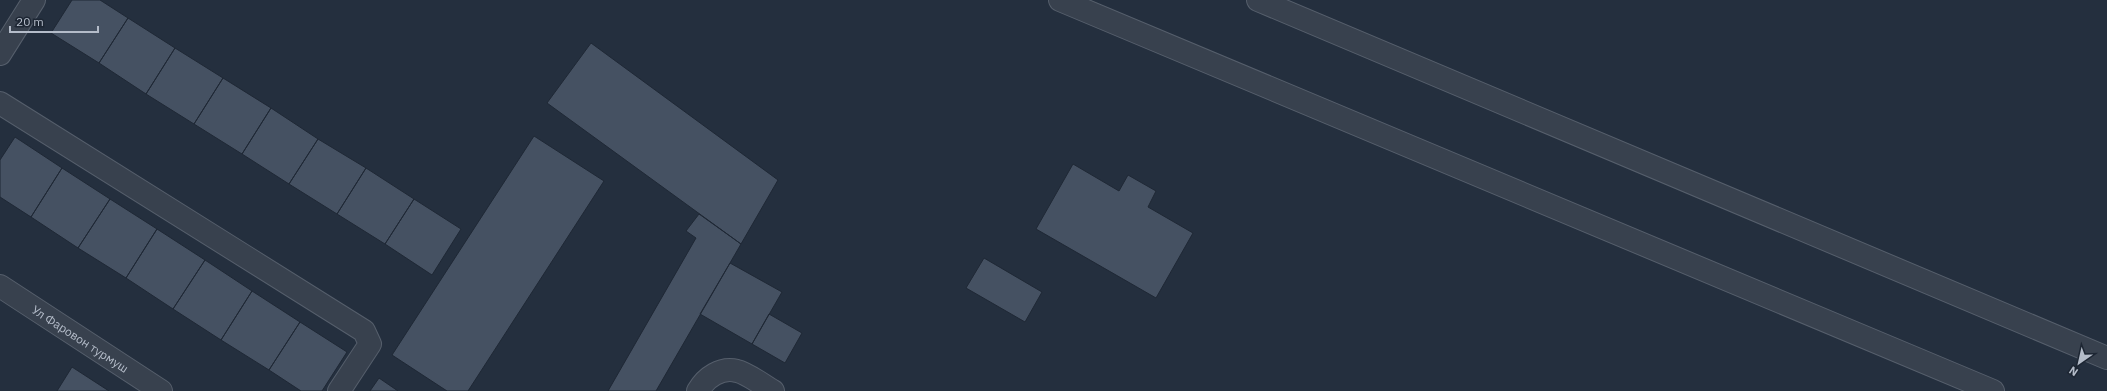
<svg xmlns="http://www.w3.org/2000/svg" width="2107" height="391" font-family="'IBM Plex Sans',sans-serif">
	<style>
		.building { fill: #455162; stroke: #1f2835 }
		.lines { fill: none; stroke-linecap: round; stroke-linejoin: round }
		.minor-casing { stroke: #565f6c; stroke-width: 24 }
		.minor { stroke: #38414e; stroke-width: 22 }
		.labels { text-anchor: middle; dominant-baseline: central; stroke-width: 4; stroke-linejoin: round; paint-order: stroke }
		.street-label { font-size: 12px; fill: #b4bcc9; stroke: #1d2633 }
	</style>
	<rect width="100%" height="100%" fill="#242f3e"/>
	<path class="building" d="M72,0H100L128,18L99,63L51,33Z
		M128,18L175,48L146,94L99,63Z
		M591,43L778,180L741,244L547,103Z
		M175,48L223,78L194,124L146,94Z
		M223,78L271,108L242,154L194,124Z
		M271,108L318,139L289,184L242,154Z
		M534,136L604,181L468,391H447L392,355Z
		M15,137L62,168L31,217L0,197V160Z
		M318,139L366,168L337,214L289,184Z
		M1073,164L1119,191L1128,175L1156,191L1148,207L1193,233L1156,298L1036,229Z
		M62,168L110,199L78,248L31,217Z
		M366,168L414,199L385,244L337,214Z
		M110,199L157,229L126,278L78,248Z
		M414,199L461,229L432,275L385,244Z
		M699,214L741,244L656,391H608L696,238L686,231Z
		M157,229L205,260L173,309L126,278Z
		M984,258L1042,292L1025,322L966,288Z
		M205,260L252,291L221,340L173,309Z
		M730,263L782,292L752,344L700,314Z
		M252,291L300,322L269,370L221,340Z
		M769,314L802,333L785,363L752,344Z
		M300,322L347,352L322,391H301L269,370Z
		M72,367L109,391H57Z
		M379,378L398,391H370Z"/>
	<g class="lines">
		<g class="minor-casing">
			<g id="minor">
				<path d="M1060,0L1993,391"/>
				<path d="M1258,0L2107,358"/>
				<path d="M0,54L34,0"/>
				<path d="M0,103L364,331L370,344L339,391"/>
				<path id="s1" d="M0,286L161,391"/>
				<path d="M698,391C706,377 721,367 737,371C747,373 764,386 773,391"/>
			</g>
		</g>
		<use href="#minor" class="minor"/>
	</g>
	<g class="labels">
		<g class="street-label">
			<text stroke="none"><textPath href="#s1" startOffset="96">Ул Фаровон турмуш</textPath></text>
		</g>
	</g>
	<g transform="translate(2079 363) rotate(214)" stroke="#1d2633" stroke-width="3" paint-order="stroke">
	<path d="M0-3L7 15L0 10L-7 15Z" fill="#b4bcc9"/>
	<text y="-6" font-size="11" font-weight="bold" text-anchor="middle" fill="#b4bcc9">N</text>
	</g>
	<path d="M10 26v6h88v-6" fill="none" stroke="#b4bcc9" stroke-width="2"/>
	<text x="16" y="26" font-size="12" fill="#b4bcc9" stroke="#1d2633" stroke-width="3" paint-order="stroke">20 m</text>
</svg>
